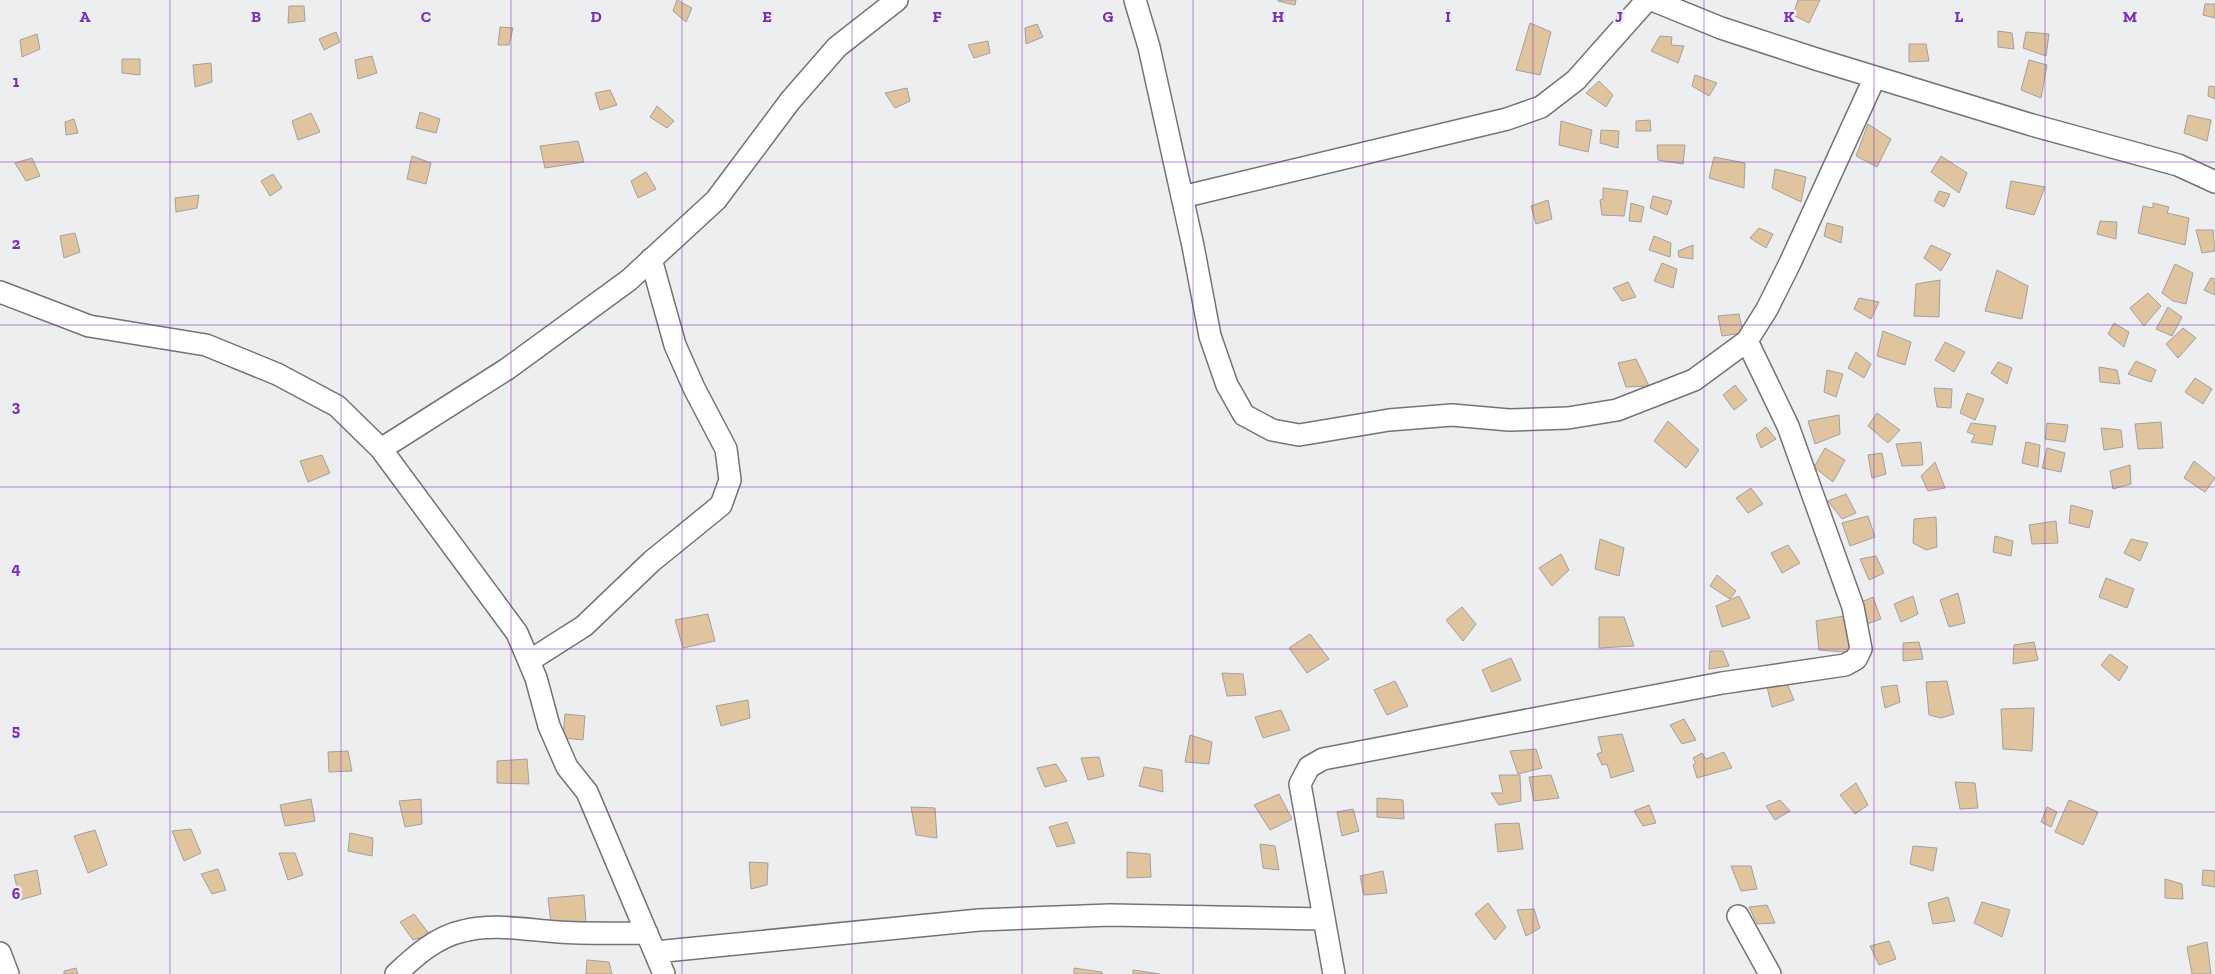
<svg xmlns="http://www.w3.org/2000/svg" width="2215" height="974" font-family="'Zilla Slab',serif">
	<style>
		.building { fill: #e0c49d; stroke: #a1a1a0 }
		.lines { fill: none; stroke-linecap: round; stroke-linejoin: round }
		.minor-casing { stroke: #747475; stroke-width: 24 }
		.minor { stroke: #fff; stroke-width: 21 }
		.grid { fill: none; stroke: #7b2cbf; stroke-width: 1; stroke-opacity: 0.55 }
		.grid-label { font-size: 16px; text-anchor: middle; font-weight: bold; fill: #7b2cbf; stroke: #edeeef; stroke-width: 5; stroke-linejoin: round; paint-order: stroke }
	</style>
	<rect width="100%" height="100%" fill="#edeeef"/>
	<path class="building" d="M677,0L692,8L686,22L673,11Z
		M1296,0L1295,5L1278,1V0Z
		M1798,0H1820L1809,23L1793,15Z
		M2205,4H2215V18L2203,15Z
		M289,6H304L305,21L288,23Z
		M1530,23L1551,32L1540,75L1516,70Z
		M1037,24L1043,37L1026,44L1025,28Z
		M500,27L513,28L509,45H498Z
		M1998,31L2012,33L2014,49L1998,47Z
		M336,32L340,42L324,50L319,39Z
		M2026,32L2049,34L2046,56L2023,48Z
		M37,34L40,49L22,57L20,40Z
		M1660,36L1672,37L1671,45L1684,46L1678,63L1651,51Z
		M988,41L990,53L974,58L968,45Z
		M1909,44H1926L1929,61L1909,62Z
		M372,56L377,73L358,79L355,60Z
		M122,59H140V75L122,73Z
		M2029,60L2047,65L2041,98L2021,90Z
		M211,63L212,82L195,87L193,65Z
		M1695,75L1717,83L1709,96L1692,86Z
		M1599,81L1613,95L1606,107L1586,93Z
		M2209,86L2215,87V99L2208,96Z
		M907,88L910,101L895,108L885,93Z
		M610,90L617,105L600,110L595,93Z
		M657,106L674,121L667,128L650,117Z
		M420,112L440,119L436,133L416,128Z
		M311,113L320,132L298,140L292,121Z
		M2188,115L2211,120L2207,141L2184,133Z
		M74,119L78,133L66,135L65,122Z
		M1650,120L1651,131H1636V121Z
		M1561,121L1592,130L1588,152L1559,145Z
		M1868,124L1891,139L1877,167L1856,156Z
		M1601,130L1619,131L1618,148L1600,143Z
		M578,141L584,162L545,168L540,146Z
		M1657,145H1685L1683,164L1658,160Z
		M412,156L431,163L426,184L407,179Z
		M1941,156L1967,173L1959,193L1931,172Z
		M1714,157L1745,163L1744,188L1709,178Z
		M32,158L40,176L26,181L15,163Z
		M1775,169L1806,177L1801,202L1772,188Z
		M646,172L656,189L638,198L631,181Z
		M273,174L282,188L270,196L261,181Z
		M2011,181L2045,187L2034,215L2006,208Z
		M1603,188L1628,191L1624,216L1602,215L1600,200L1603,199Z
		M1939,191L1950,194L1944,207L1934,201Z
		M199,195L197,208L176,212L175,198Z
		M1653,196L1672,201L1667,215L1650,208Z
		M1548,200L1552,219L1536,224L1531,206Z
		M1631,203L1644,207L1641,222L1629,221Z
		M2153,203L2169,207L2167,213L2189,218L2185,245L2138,233L2143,206L2153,208Z
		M2100,221L2117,222L2116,239L2097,234Z
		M1827,223L1843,227L1841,243L1824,236Z
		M1759,228L1773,234L1766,248L1750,238Z
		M2196,230H2213L2215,251L2202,253Z
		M75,233L80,252L64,258L60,236Z
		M1654,236L1671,243L1670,257L1649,250Z
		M1693,245V259L1679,257L1678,251Z
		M1931,245L1951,254L1941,271L1924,258Z
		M1662,263L1677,269L1673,288L1654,281Z
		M2175,264L2193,273L2186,304L2173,301L2162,293Z
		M1997,270L2028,286L2022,319L1985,311Z
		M2211,278L2215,279V295L2204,290Z
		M1940,280L1939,317L1914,316L1916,284Z
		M1628,282L1636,297L1622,301L1613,288Z
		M2148,293L2161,306L2144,326L2130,308Z
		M1859,298L1879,302L1871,319L1854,309Z
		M2168,307L2182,317L2172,336L2156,329Z
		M1739,314L1743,333L1722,336L1718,316Z
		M2114,323L2129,332L2124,347L2108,334Z
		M2183,328L2196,338L2178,358L2166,344Z
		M1883,331L1911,342L1905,365L1877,356Z
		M1945,342L1965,352L1954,372L1935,360Z
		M1856,352L1871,364L1864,378L1848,368Z
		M1636,359L1649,386L1626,387L1618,363Z
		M2136,361L2156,370L2151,382L2128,374Z
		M1998,362L2012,368L2007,384L1991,373Z
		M2099,367L2117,370L2120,384L2100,382Z
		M1827,370L1843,374L1836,397L1824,392Z
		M2195,378L2212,389L2203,404L2185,392Z
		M1735,385L1747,400L1734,410L1723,395Z
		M1934,388L1952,389L1951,408L1937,407Z
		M1967,393L1984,399L1975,420L1960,413Z
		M1877,413L1900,430L1888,443L1868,426Z
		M1839,415L1840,434L1815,444L1808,421Z
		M1668,421L1699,450L1686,468L1654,441Z
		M2161,422L2163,448L2138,449L2135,424Z
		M1971,423L1996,426L1992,445L1971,442L1975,435L1967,432Z
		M2047,423L2068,425L2065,442L2045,439Z
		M1766,427L1776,439L1761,448L1756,435Z
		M2101,428L2121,430L2123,447L2104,450Z
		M1921,442L1923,465L1902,466L1896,444Z
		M2026,442L2040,445L2038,467L2022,463Z
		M1825,448L1845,460L1833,482L1814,467Z
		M2047,448L2065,453L2061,472L2042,468Z
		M1882,453L1886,474L1872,478L1868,455Z
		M322,455L330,473L308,482L300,461Z
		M2194,461L2215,478L2205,492L2184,478Z
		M1935,462L1945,488L1928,491L1921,476Z
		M2130,465L2131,484L2113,489L2110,471Z
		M1751,488L1763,504L1748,513L1736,498Z
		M1846,494L1856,513L1842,519L1828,501Z
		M2071,505L2093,511L2089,528L2069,523Z
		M1868,516L1875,537L1850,546L1842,523Z
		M1936,517L1937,547L1926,550L1913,543L1914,519Z
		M2056,521L2058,543L2032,544L2029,525Z
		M1995,536L2013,541L2011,556L1993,552Z
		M1600,539L1624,548L1619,576L1595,569Z
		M2131,539L2148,543L2140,561L2124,553Z
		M1788,545L1800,563L1782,573L1771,553Z
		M1561,554L1569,570L1552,586L1539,568Z
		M1876,556L1884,573L1869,580L1860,559Z
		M1717,575L1736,591L1730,599L1710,586Z
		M2106,578L2134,589L2127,608L2099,597Z
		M1958,593L1965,623L1949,627L1940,600Z
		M1739,596L1750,618L1722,627L1716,606Z
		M1913,596L1918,614L1901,622L1894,604Z
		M1873,597L1881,619L1867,624L1859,603Z
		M1462,607L1476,624L1463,641L1446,620Z
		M708,614L715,641L683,648L675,620Z
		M1849,615L1856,653L1819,650L1816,621Z
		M1599,617H1624L1634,646L1599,648Z
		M1310,634L1329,659L1307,673L1289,648Z
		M1919,642L1923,659L1903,661V643Z
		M2034,642L2038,660L2013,664L2014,645Z
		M1710,651H1723L1729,666L1709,669Z
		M2110,654L2128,667L2119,681L2101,665Z
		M1511,658L1521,680L1492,692L1482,670Z
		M1222,673L1243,674L1246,695L1227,696Z
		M1395,681L1408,706L1387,715L1374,690Z
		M1786,681L1794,700L1772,707L1766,683Z
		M1947,681L1954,714L1941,718L1929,715L1926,682Z
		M1897,685L1900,702L1885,708L1881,687Z
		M748,700L750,718L721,726L716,706Z
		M2034,708L2032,751L2003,749L2001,709Z
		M1281,710L1290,730L1263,738L1255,717Z
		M565,714L585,716L583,740L563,738Z
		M1684,719L1696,740L1682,744L1670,725Z
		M1622,734L1634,771L1611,778L1607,764L1602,765L1597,754L1602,752L1598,737Z
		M1190,735L1212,742L1209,764L1185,762Z
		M1536,749L1542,768L1518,774L1510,751Z
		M348,751L352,771L329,772L328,752Z
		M1724,752L1732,768L1697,778L1693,765L1696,763L1693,758L1702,753L1706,759Z
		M1099,757L1104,776L1088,780L1081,758Z
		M527,759L529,784L497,783V761Z
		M1056,764L1067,781L1045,787L1037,768Z
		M1144,767L1162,770L1163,792L1139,786Z
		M1499,775H1520L1521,801L1499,805L1491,793H1503Z
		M1551,775L1559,798L1534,801L1529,777Z
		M1955,782L1975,783L1978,808L1960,809Z
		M1856,783L1868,805L1855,814L1840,795Z
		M1279,794L1292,819L1270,830L1254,805Z
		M1377,798L1403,800L1404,819L1377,817Z
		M311,799L315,821L285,826L280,805Z
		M421,799L422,824L405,827L399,801Z
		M1780,800L1790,811L1775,820L1766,806Z
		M2069,800L2098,812L2083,845L2055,832Z
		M1649,805L1656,823L1643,826L1634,811Z
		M911,807L935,808L937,838L916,835Z
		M2047,807L2057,812L2051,827L2041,822Z
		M1353,809L1359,831L1342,836L1337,812Z
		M1067,822L1075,843L1057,847L1049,827Z
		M1519,823L1523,849L1498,852L1495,824Z
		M191,829L201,853L184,861L172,831Z
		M95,830L107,865L88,873L74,836Z
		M350,833L373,838L372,856L348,851Z
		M1260,844L1275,846L1279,870L1263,868Z
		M1913,846L1937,848L1933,871L1910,864Z
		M1127,852L1150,854L1151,877L1127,878Z
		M279,853H295L303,875L288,880Z
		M749,862L768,863L767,885L751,889Z
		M1731,866H1751L1757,889L1741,891Z
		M218,869L226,890L212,894L201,874Z
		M37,870L41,894L20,900L14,875Z
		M2203,870L2215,871V887L2202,885Z
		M1383,871L1387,893L1364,895L1360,876Z
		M2165,879L2182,884L2183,899L2165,898Z
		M584,895L586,922L551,923L548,898Z
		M1948,897L1955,921L1933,924L1928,903Z
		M1982,902L2010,910L2002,937L1974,923Z
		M1488,903L1506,927L1495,940L1475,914Z
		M1767,905L1775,923L1757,924L1749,907Z
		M1534,909L1540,928L1526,936L1517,910Z
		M414,914L430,935L413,940L400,922Z
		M1889,941L1896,959L1879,965L1870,946Z
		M2207,942L2211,974H2192L2187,947Z
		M587,960L609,962L612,974H586Z
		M76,968L78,974H64V971Z
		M1074,968L1102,972V974H1074Z
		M1133,970L1160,974H1133Z"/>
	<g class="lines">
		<g class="minor-casing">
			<path id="minor" d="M1135,0L1149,47L1193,246L1210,336L1227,385L1244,415L1272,430L1299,435L1389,420L1452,415L1509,420L1568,418L1617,410L1694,380L1747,341L1767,309L1790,263L1875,77
				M1652,0L1721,28L1816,59L2032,125L2178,165L2215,182
				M1182,197L1507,119L1541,107L1576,80L1647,0
				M0,292L89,326L206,345L277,374L337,406L381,449L517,633L536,678L549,726L567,767L587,792L664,974
				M381,449L507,369L629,280L716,200L790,101L837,47L897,0
				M529,661L584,626L652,561L721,505L730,480L726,449L694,388L675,345L651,259
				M1738,916L1770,974
				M655,952L979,920L1110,915L1324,919
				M0,953L8,974
				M396,974C415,956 436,937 463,931C494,923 527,930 558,932C588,934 617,933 647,933
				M1334,974L1300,784L1309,767L1323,759L1722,683L1845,665L1856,659L1861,649L1853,607L1788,426L1747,341"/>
		</g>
		<use href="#minor" class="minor"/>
	</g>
	<path class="grid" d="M170,0V974M341,0V974M511,0V974M682,0V974M852,0V974M1022,0V974M1193,0V974M1363,0V974M1533,0V974M1704,0V974M1874,0V974M2045,0V974M0,162H2215M0,325H2215M0,487H2215M0,649H2215M0,812H2215"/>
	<g class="grid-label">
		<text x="85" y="22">A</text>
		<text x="256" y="22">B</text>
		<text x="426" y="22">C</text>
		<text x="596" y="22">D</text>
		<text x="767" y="22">E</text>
		<text x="937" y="22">F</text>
		<text x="1108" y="22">G</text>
		<text x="1278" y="22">H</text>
		<text x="1448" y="22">I</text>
		<text x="1619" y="22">J</text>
		<text x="1789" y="22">K</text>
		<text x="1959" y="22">L</text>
		<text x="2130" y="22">M</text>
		<text x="16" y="87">1</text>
		<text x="16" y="249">2</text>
		<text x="16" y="412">3</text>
		<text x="16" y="574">4</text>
		<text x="16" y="736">5</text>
		<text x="16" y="899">6</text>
	</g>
</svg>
